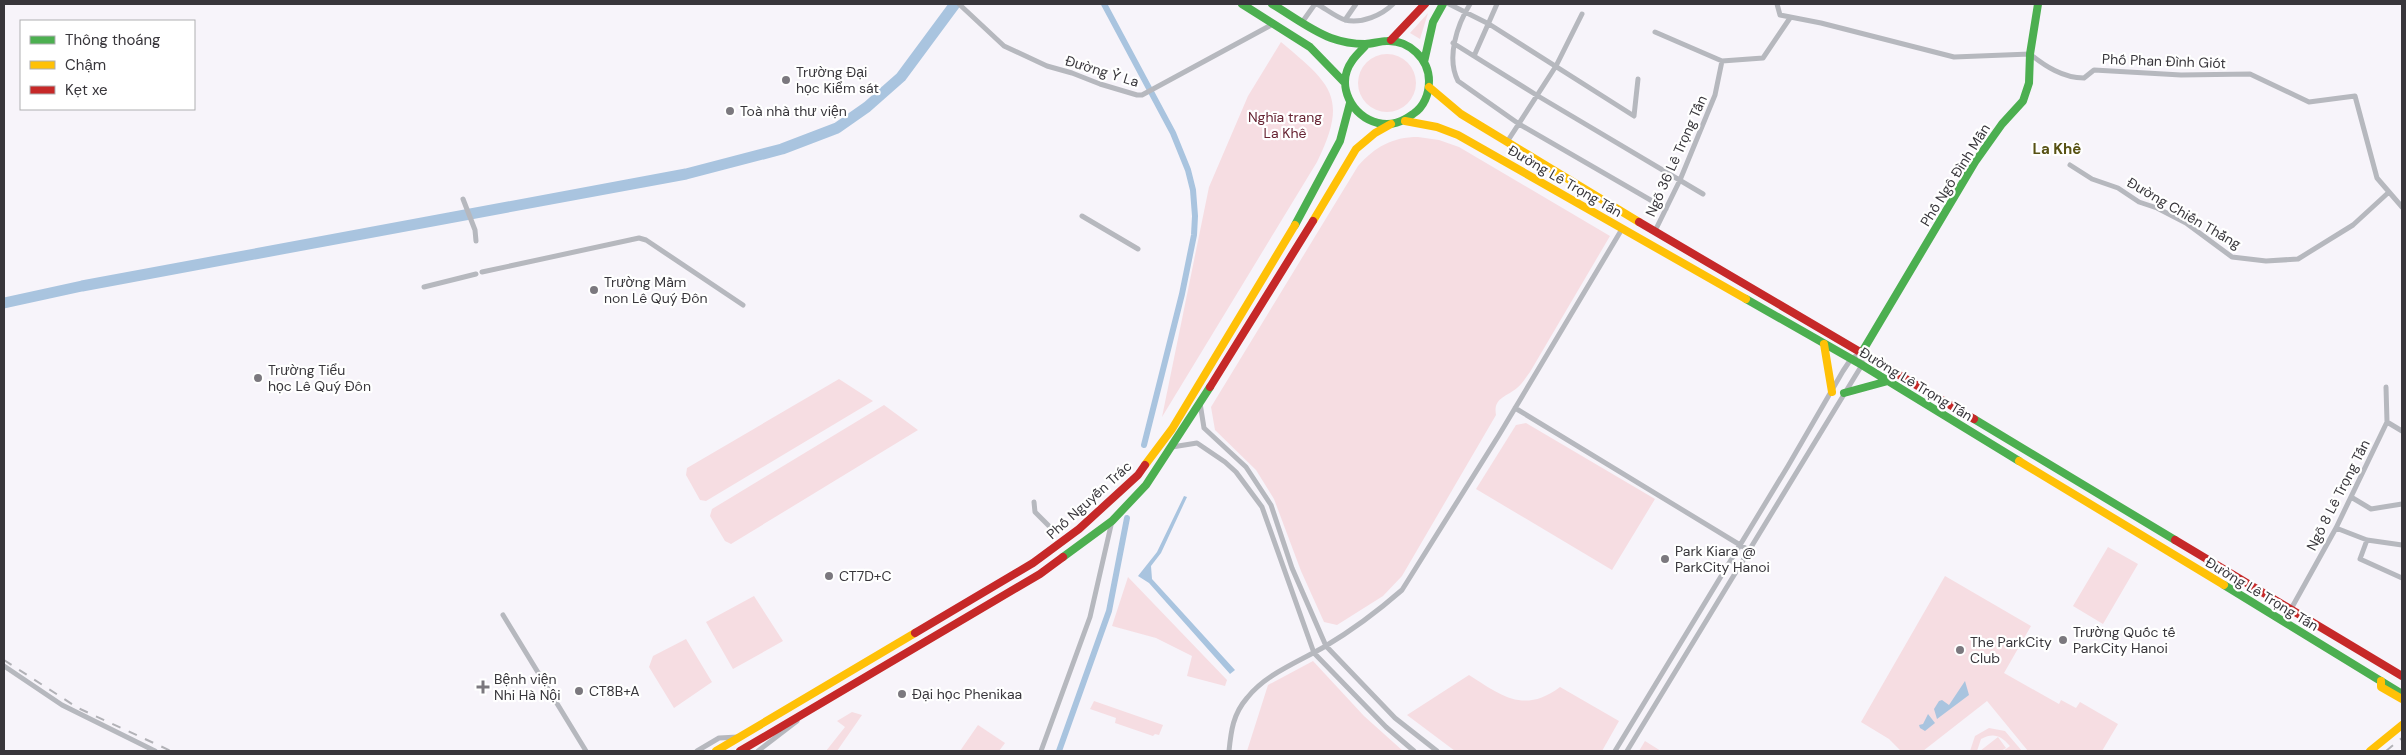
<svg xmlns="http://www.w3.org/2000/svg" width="2406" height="755" font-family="'DM Sans',sans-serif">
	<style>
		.green { fill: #f6dde2 }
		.water { fill: #a9c4df }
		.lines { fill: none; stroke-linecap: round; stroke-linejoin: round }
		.canal { stroke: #a9c4df; stroke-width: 6 }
		.river { stroke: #a9c4df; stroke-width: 11 }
		.street { stroke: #b6b8be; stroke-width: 5 }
		.fast { stroke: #4caf50; stroke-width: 8 }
		.slow { stroke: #ffc107; stroke-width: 8 }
		.jam { stroke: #c62828; stroke-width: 8 }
		.rail { stroke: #b2b2b7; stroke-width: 2; stroke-dasharray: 9 9; stroke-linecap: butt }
		.poi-dot { fill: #7b787e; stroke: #fff; stroke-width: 2 }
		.labels { text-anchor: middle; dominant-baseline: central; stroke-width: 4.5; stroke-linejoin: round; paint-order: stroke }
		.street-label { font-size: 14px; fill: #38363b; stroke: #fff }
		.poi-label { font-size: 14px; fill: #38363b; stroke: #fff; text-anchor: start }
		.park-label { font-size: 14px; fill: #672433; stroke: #fff }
		.neighbourhood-label { font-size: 15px; font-weight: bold; fill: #585214; stroke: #fff }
	</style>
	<rect width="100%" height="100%" fill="#f7f4fa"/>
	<path class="green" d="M1428,13L1420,39L1410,33Z
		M1281,42C1331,84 1349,97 1317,162L1162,417L1209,187L1248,96Z
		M1358 83a29 29 0 1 1 58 0a29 29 0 1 1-58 0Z
		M1418,137L1439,140L1459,147L1610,236L1530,372C1526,377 1522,384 1517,388C1506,397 1493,398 1496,415L1402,576L1383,596L1337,625L1324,622L1301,571L1274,499L1256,470L1215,430L1211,407L1358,166C1375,147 1392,137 1418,137Z
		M839,379L873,401L706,501L700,500L686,475L687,468Z
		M884,405L918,430L731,544L725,541L710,516L712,509Z
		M1526,423L1655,499L1612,570L1476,489L1516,425Z
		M2108,547L2138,564L2103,624L2073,606Z
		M1945,576L2031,626L2004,673L2059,704L2061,700L2076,708L2080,702L2118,724L2102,751H2028L1987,701L1923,751H1901L1889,739L1861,722Z
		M1128,577L1227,680L1225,686L1187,676L1192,656L1156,638L1112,626Z
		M754,596L783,641L733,669L706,622Z
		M686,639L712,682L674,708L649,667L653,656Z
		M1313,661L1364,716L1403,751H1247L1268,685Z
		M1469,675C1502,696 1524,714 1560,687L1619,721L1602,751H1455L1407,715Z
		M1094,701L1163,725L1159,735L1155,734L1153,736L1115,723L1116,718L1090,709Z
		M852,712L862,715L837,751H826L845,727L837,721Z
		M978,725L1005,743L999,751H960Z
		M1989,728L2005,731L2022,751H2003L2010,746C2001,736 1994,732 1981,739L1977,751H1970L1975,736Z
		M1998,737L2006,748L2001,751H1980Z
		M1645,741L1661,751H1639Z"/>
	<path class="water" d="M1184,496L1187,497L1161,553L1151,566L1152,579L1235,670L1230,674L1149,583L1138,576L1157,552Z
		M1965,681L1969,695L1937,719L1934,709L1939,701L1942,700L1949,705Z
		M1928,714L1935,723L1925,731L1920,728L1919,725L1923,724Z"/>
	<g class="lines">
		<path class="canal" d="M1104,4L1173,133L1188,170L1193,190L1195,216L1194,235L1182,294L1144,445
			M1059,751L1109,611L1127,518"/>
		<path class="river" d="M4,303L82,286L686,174L782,149L837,128L867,107L901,77L955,4"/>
		<path class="street" d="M959,4L1004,46L1047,66L1072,73L1100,84L1137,95H1142L1273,24
			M1317,4C1326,9 1336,17 1345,20C1362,24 1382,15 1393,4
			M1449,4L1489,24L1634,116L1638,79
			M1470,4C1457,25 1446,58 1458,81L1519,124L1666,209
			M1777,4L1780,15L1821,23L1954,57L2030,54C2045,66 2063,78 2084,78L2094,70L2181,75L2250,74L2309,102L2355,96L2377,178L2402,207
			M1345,20L1356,4
			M1303,21L1315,4
			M1655,32L1722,61L1763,58L1790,18
			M1453,43L1538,96L1703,194
			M1474,56L1497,4
			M1507,142L1556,66L1582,14
			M2070,165L2092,179L2118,188L2139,202L2157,208L2186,223L2232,257L2266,261L2298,259L2353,225L2389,192
			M463,199L475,230L476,241
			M1082,216L1138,249
			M1655,231L1680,180L1715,95L1722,61
			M482,272L639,238L646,240L743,305
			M424,287L476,274
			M1200,403L1204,428L1246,467L1271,505L1292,568L1326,646L1395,718L1437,751
			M1515,408L1750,551
			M2387,422L2402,431
			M1172,447L1197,443L1225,462L1236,472L1262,507L1314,653L1386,727L1414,751
			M2351,497L2371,509L2402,504
			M1034,502L1035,512L1052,529
			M2336,528L2367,540L2402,545
			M2367,540L2360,559L2402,578
			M2291,609L2336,528L2387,422L2386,387
			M503,615L586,751
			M4,666L62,705L155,751
			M697,751L719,738L738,737
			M758,751L797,721
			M1041,751L1090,617L1112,521
			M1229,751C1231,731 1233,714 1247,698C1266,674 1298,662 1324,647C1351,631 1378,611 1402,590L1499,435L1622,229
			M1615,751L1788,466L1843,371L1851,359L1862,352
			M1627,751L1854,378L1862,365V352"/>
		<path class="fast" d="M1242,4L1310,47L1344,82
			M1272,4C1291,15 1310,30 1331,38C1342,42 1354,44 1365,44C1372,44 1380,41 1387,41C1409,40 1429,59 1429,81C1429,94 1424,107 1413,114C1402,122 1392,126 1378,123C1352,117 1335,85 1352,61C1356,55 1362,50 1367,44
			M1424,62L1433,22L1443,4
			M1295,225L1340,141L1350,103
			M1746,299L1862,365L2019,461
			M1862,352L1975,162L2002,124L2023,101L2029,83L2030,54L2038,4
			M1844,393L1888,381
			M1974,419L2175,540
			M1063,557L1112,521L1146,485L1210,387
			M2224,585L2402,694"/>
		<path class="slow" d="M1429,87L1461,114L1639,222
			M1405,121L1437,127L1458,135L1746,299
			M1313,221L1356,149L1375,133L1391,124
			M1824,344L1832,392
			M2019,461L2224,585
			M1145,465L1172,429L1295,225
			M2381,681V687L2402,699
			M716,751L915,633
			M2370,751L2402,725"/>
		<path class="jam" d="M1391,40L1425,4
			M1639,222L1974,419
			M1210,387L1313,221
			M2175,540L2402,676
			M915,633L1033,563L1079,529L1138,475L1145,465
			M740,751L1040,574L1063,557"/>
		<path class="rail" d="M4,660L78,708L171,751
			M2386,751L2402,738"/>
	</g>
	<g class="poi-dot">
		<circle cx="786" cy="80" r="5"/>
		<circle cx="730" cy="111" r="5"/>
		<circle cx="594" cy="290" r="5"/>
		<circle cx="258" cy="378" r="5"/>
		<circle cx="1665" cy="559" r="5"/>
		<circle cx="829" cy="576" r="5"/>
		<circle cx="2063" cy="640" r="5"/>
		<circle cx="1960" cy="650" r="5"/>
		<path d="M480.5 679.5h5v5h5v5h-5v5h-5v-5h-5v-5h5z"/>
		<circle cx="579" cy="691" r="5"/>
		<circle cx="902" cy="694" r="5"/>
	</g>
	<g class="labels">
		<g class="street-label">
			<text transform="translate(2164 61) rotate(2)">Phố Phan Đình Giót</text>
			<text transform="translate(1102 71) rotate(17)">Đường Ỷ La</text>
			<text transform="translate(1676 156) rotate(-66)">Ngõ 36 Lê Trọng Tấn</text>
			<text transform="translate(1955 175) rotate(-58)">Phố Ngô Đình Mẫn</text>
			<text transform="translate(1565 181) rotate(30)">Đường Lê Trọng Tấn</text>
			<text transform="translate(2184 213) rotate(30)">Đường Chiến Thắng</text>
			<text transform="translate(1916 384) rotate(31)">Đường Lê Trọng Tấn</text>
			<text transform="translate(2338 495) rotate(-63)">Ngõ 8 Lê Trọng Tấn</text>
			<text transform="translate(1089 500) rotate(-42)">Phố Nguyễn Trác</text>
			<text transform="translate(2262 594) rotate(31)">Đường Lê Trọng Tấn</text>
		</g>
		<g class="poi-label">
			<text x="796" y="72">Trường Đại<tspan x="796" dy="16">học Kiểm sát</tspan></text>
			<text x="740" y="111">Toà nhà thư viện</text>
			<text x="604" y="282">Trường Mầm<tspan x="604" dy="16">non Lê Quý Đôn</tspan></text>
			<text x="268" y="370">Trường Tiểu<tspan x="268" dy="16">học Lê Quý Đôn</tspan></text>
			<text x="1675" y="551">Park Kiara @<tspan x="1675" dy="16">ParkCity Hanoi</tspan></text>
			<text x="839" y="576">CT7D+C</text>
			<text x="2073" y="632">Trường Quốc tế<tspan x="2073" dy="16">ParkCity Hanoi</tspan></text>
			<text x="1970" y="642">The ParkCity<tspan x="1970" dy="16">Club</tspan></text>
			<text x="494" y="679">Bệnh viện<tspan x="494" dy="16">Nhi Hà Nội</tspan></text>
			<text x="589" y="691">CT8B+A</text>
			<text x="912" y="694">Đại học Phenikaa</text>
		</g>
		<g class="park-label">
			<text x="1285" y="117">Nghĩa trang<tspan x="1285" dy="16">La Khê</tspan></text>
		</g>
		<g class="neighbourhood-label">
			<text x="2057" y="149">La Khê</text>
		</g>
	</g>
	<rect width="2406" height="755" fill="none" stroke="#38363b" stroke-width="10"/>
	<rect x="20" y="20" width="175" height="90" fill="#ffffff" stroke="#afafb1"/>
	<rect x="30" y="36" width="25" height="8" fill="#4caf50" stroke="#afafb1"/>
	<text x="65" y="45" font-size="15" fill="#38363b">Thông thoáng</text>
	<rect x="30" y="61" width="25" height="8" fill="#ffc107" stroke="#afafb1"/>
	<text x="65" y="70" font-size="15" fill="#38363b">Chậm</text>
	<rect x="30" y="86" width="25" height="8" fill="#c62828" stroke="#afafb1"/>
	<text x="65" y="95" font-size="15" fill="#38363b">Kẹt xe</text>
</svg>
